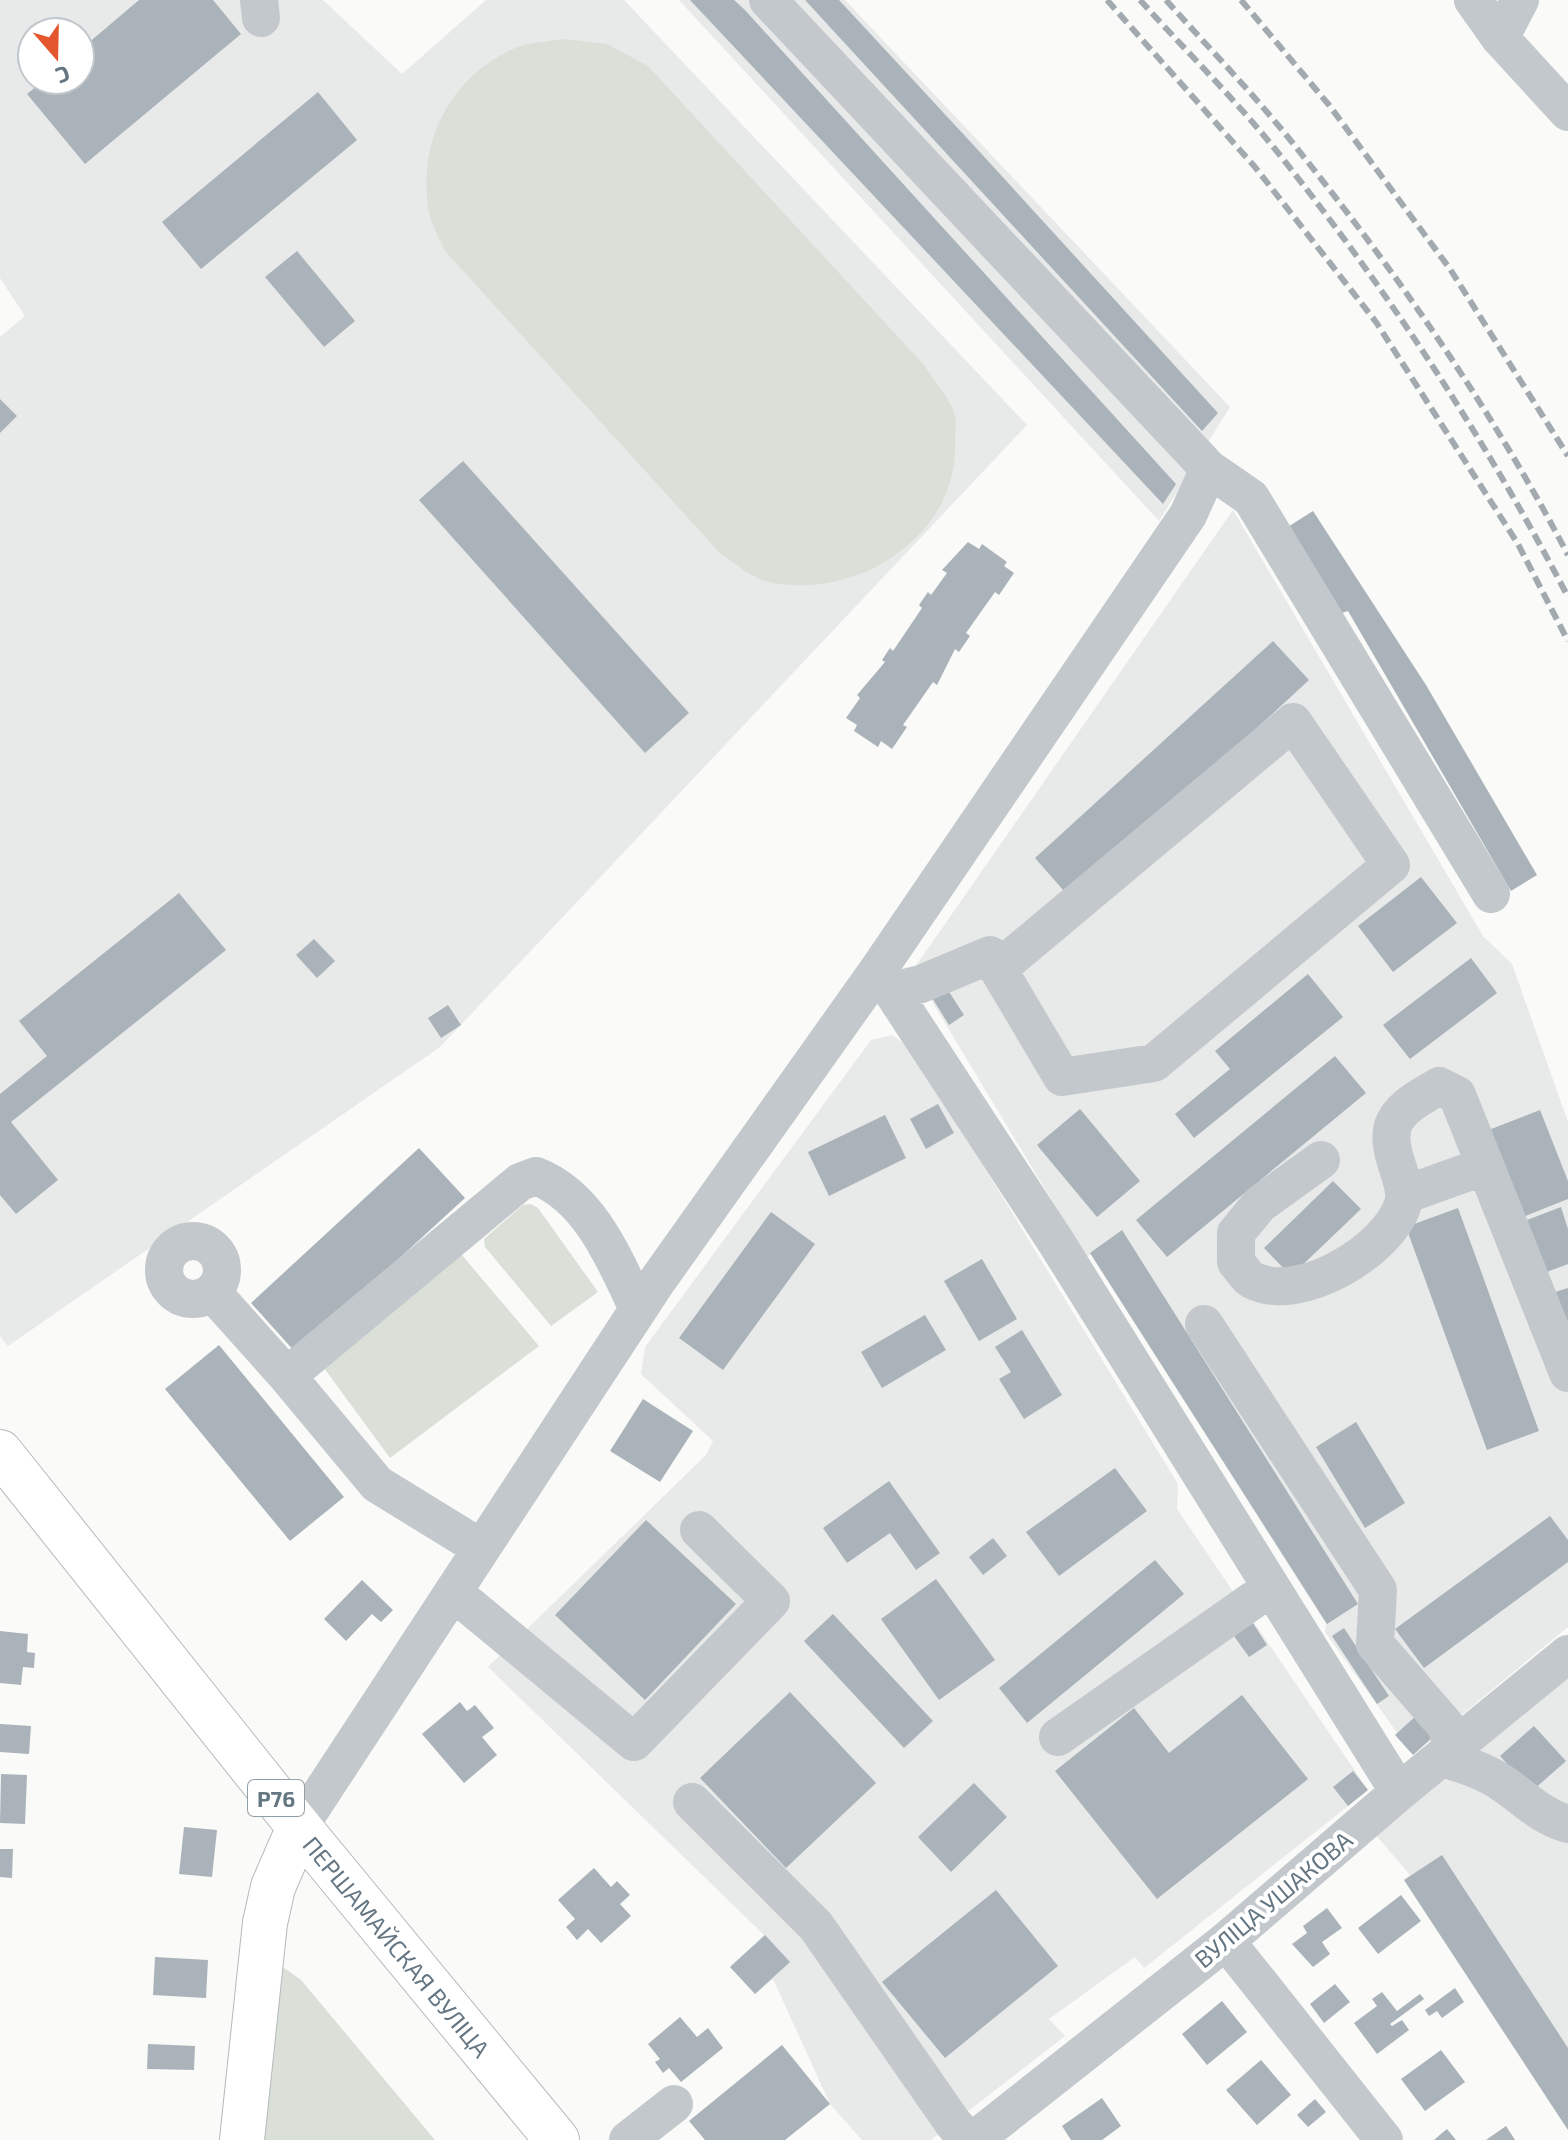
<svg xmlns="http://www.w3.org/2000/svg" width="1568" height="2140" font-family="'Exo 2',sans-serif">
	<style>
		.built { fill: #e8e9e9; fill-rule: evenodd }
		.green { fill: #dadfd7 }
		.building { fill: #aab3b9 }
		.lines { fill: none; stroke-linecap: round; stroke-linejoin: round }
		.major-casing { stroke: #b5babe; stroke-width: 46 }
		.minor { stroke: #c3c8cc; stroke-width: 38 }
		.major { stroke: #fff; stroke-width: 44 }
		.rail { stroke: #a2aab0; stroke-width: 6; stroke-dasharray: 12 6; stroke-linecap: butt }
		.labels { text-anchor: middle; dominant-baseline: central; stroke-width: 8; stroke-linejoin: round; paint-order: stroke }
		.shield { fill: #fff; stroke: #939fa8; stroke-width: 2 }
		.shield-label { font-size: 22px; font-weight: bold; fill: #657683 }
		.street-label { font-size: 24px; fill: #657683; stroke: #fff }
	</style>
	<rect width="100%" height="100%" fill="#fafaf8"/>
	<path class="built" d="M0,0H323L402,74L486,0H624L1027,425L440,1047L8,1346L0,1336V337L25,316L0,278ZM32,32H80V80H32Z
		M679,0H845L1230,407L1159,521Z
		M1233,510L1483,936L1512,964L1568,1122V1627L1413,1755L1325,1632L1326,1624L1091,1254L1086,1257L913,970Z
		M892,1035L912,1049L1178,1484L1177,1509L1368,1790L1144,1968L1135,1957L1049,2019L1065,2036L931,2140H862L830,2104L773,1979L755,1994L730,1967L764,1935L488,1667L706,1455L713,1441L641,1374L645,1347L871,1040Z
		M1568,1673V2130L1404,1880L1410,1875L1373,1832Z"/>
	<path class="green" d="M565,39L607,44L648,66L924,365C933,379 948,396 954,412C957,420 955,433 955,442C959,537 854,603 765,581C750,577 732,561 719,552L445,251C439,237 429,221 428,206C419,139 450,79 511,50C526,42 548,42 565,39Z
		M531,1204L538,1208L598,1292L551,1326L485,1247L484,1239L523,1205Z
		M461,1254L539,1346L390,1458L324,1368Z
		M283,1967L301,1980L435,2140H254L269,1977Z"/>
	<path class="building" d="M139,0H213L241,34L85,164L27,94L44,80H80V50Z
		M690,0H734L745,10L1176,484L1163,504Z
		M805,0H839L978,150L1218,413L1202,431Z
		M318,92L357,140L201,269L162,222Z
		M297,251L355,321L324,347L265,277Z
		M0,399L17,416L0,433Z
		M463,461L689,713L645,753L419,500Z
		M1313,511L1426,685L1537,875L1511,891L1348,611L1335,615L1283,530Z
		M968,542L979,549L982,544L1007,562L1004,566L1014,573L999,595L995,592L966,633L970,636L959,652L955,649L937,685L933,682L903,725L907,727L892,749L881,741L878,747L854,731L857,725L846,718L860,698L857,695L885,662L882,660L890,648L893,651L922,608L919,605L928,592L931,595L947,573L942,570Z
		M1273,641L1309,680L1071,899L1035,858Z
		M1421,877L1457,923L1393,972L1358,926Z
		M179,893L226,950L11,1122L58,1180L16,1214L0,1195V1094L47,1056L19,1021Z
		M314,939L335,961L317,978L296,955Z
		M1471,958L1497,993L1410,1059L1383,1025Z
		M1308,974L1343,1017L1194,1138L1175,1114L1230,1069L1215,1051Z
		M944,984L964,1015L949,1025L929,993Z
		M448,1005L461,1025L441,1038L428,1018Z
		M1335,1056L1366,1093L1167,1257L1136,1220Z
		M938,1104L954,1133L926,1149L910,1119Z
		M1080,1109L1140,1181L1097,1217L1037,1145Z
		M1540,1110L1568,1181V1199L1520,1218L1486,1131Z
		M885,1115L906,1158L829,1196L808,1152Z
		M419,1148L465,1198L296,1353L251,1303Z
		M1333,1181L1361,1209L1291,1276L1264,1248Z
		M1561,1207L1568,1229V1264L1544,1273L1527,1220Z
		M1458,1208L1539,1431L1487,1450L1406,1227Z
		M771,1212L815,1244L723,1370L679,1338Z
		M1122,1230L1358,1604L1327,1624L1090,1253Z
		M982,1259L1017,1319L979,1341L944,1281Z
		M1568,1288V1332L1555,1292Z
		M925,1315L946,1350L882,1388L861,1352Z
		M1022,1330L1062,1395L1024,1419L999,1379L1011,1372L995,1347Z
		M219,1345L344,1497L290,1541L165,1389Z
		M643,1399L693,1431L660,1482L610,1451Z
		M1356,1422L1405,1503L1365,1528L1316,1447Z
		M1115,1468L1147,1511L1059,1576L1026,1532Z
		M889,1481L940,1553L916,1570L890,1533L847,1563L823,1528Z
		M1550,1516L1568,1540V1562L1424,1668L1395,1629Z
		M646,1520L736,1604L645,1700L555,1615Z
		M993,1538L1007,1556L983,1575L969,1557Z
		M1155,1560L1184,1594L1027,1723L999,1688Z
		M936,1579L995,1660L939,1700L881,1619Z
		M362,1580L393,1610L381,1622L372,1614L346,1641L324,1619Z
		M833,1614L933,1721L904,1748L804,1641Z
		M1253,1623L1267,1645L1249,1657L1234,1636Z
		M1344,1628L1389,1696L1377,1704L1332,1636Z
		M0,1631L28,1634L27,1652L35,1653L34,1668L23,1667L21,1685L0,1683Z
		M790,1692L876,1783L786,1868L700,1778Z
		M1242,1695L1308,1779L1157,1899L1055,1771L1134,1708L1169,1753Z
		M460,1702L467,1711L475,1705L494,1728L482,1737L497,1755L464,1783L422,1734Z
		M1417,1715L1435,1735L1413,1755L1395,1735Z
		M0,1724L31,1726L29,1754L0,1752Z
		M1534,1726L1566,1761L1532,1791L1500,1756Z
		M1353,1771L1368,1790L1348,1806L1333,1787Z
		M1,1774L27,1775L25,1824L0,1823Z
		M974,1783L1007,1817L951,1872L918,1837Z
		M184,1827L217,1830L212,1877L179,1874Z
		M0,1849H13L12,1878L0,1877Z
		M1442,1855L1568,2048V2130L1404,1880Z
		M594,1868L611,1887L617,1881L630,1895L620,1904L631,1916L601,1943L588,1929L577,1940L566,1927L575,1919L558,1900Z
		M996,1890L1058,1966L945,2058L882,1982Z
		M1401,1895L1421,1921L1378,1954L1358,1928Z
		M1327,1908L1342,1928L1322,1942L1330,1954L1313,1967L1292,1944L1307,1933L1303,1926Z
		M765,1935L790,1962L755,1994L730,1967Z
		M155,1957L208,1960L206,1998L153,1995Z
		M1335,1984L1350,2002L1324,2023L1310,2004Z
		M1455,1988L1464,2002L1442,2018L1437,2011L1429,2016L1425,2010Z
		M1382,1992L1397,2011L1420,1994L1424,1999L1390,2024L1392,2026L1402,2020L1409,2030L1377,2054L1354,2023L1377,2006L1372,1999Z
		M1222,2001L1247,2032L1207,2065L1182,2034Z
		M680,2017L697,2037L708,2028L723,2048L681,2082L669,2068L663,2073L655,2062L660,2059L648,2044Z
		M148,2044L195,2046L194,2070L147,2069Z
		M782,2045L830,2104L785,2140H705L689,2121Z
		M1441,2050L1465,2082L1425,2111L1401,2079Z
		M1261,2060L1291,2095L1257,2125L1226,2090Z
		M1102,2098L1121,2126L1102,2140H1071L1062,2126Z
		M1315,2099L1326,2112L1308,2127L1297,2115Z
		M1506,2126L1515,2140H1486Z
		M1447,2129L1456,2140H1434L1442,2133Z"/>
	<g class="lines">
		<g class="major-casing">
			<g id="major">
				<path id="s1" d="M0,1452L299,1827L557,2140"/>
				<path d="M242,2140L265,1923L273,1887L299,1827"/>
			</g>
		</g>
		<path class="minor" d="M259,0L261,18
			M768,0L1209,469L1251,498L1491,894
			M1473,0L1500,38L1568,112
			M1500,38L1520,0
			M880,973L1056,1242L1399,1792
			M892,991L921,984L990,955L998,969L1062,1077L1154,1063L1391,865L1293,722L998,969
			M1321,1160L1260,1204L1236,1233V1262C1241,1267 1246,1277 1252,1280C1299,1305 1389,1250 1403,1204C1410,1183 1385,1153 1393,1126C1399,1107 1423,1096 1439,1086L1457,1095L1568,1373
			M1404,1195L1485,1166
			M164 1270a29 29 0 1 1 58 0a29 29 0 1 1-58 0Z
			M212,1292L287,1376
			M1204,1324L1378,1590L1375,1644L1446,1726L1453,1749
			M481,1548L377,1484L287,1376L520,1182L536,1176C590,1197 615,1260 638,1309
			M453,1592L634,1742L771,1601L699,1530
			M1058,1737L1269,1589
			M1442,1758C1462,1764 1485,1771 1502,1783C1525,1798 1540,1816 1568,1824
			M692,1802L816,1926L953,2123L968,2140
			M299,1827L655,1284L878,970L1188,515L1209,469
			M1226,1941L1384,2140
			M628,2140L674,2104
			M974,2140L1226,1941L1399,1792L1568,1654"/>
		<use href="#major" class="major"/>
		<path class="rail" d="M1107,0L1255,167L1376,322L1518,544L1568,641
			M1140,0C1184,49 1233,97 1275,149C1387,289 1485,438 1568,597
			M1166,0C1206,45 1249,89 1287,136C1393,267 1490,406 1568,555
			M1241,0L1329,105L1450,269L1568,456"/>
	</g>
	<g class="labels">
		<rect class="shield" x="248" y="1780" width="56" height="36" rx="6"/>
		<g class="shield-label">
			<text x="276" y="1798">Р76</text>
		</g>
		<g class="street-label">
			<text transform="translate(1273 1899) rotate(-40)">ВУЛІЦА УШАКОВА</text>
			<text stroke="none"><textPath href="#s1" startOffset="634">ПЕРШАМАЙСКАЯ ВУЛІЦА</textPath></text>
		</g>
	</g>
	<g transform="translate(56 56) rotate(160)"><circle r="38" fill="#ffffff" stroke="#c1c8cd" stroke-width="2"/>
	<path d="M0-6L14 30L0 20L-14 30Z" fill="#e4572e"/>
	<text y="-12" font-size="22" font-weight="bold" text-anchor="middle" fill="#657683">С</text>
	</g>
</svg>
